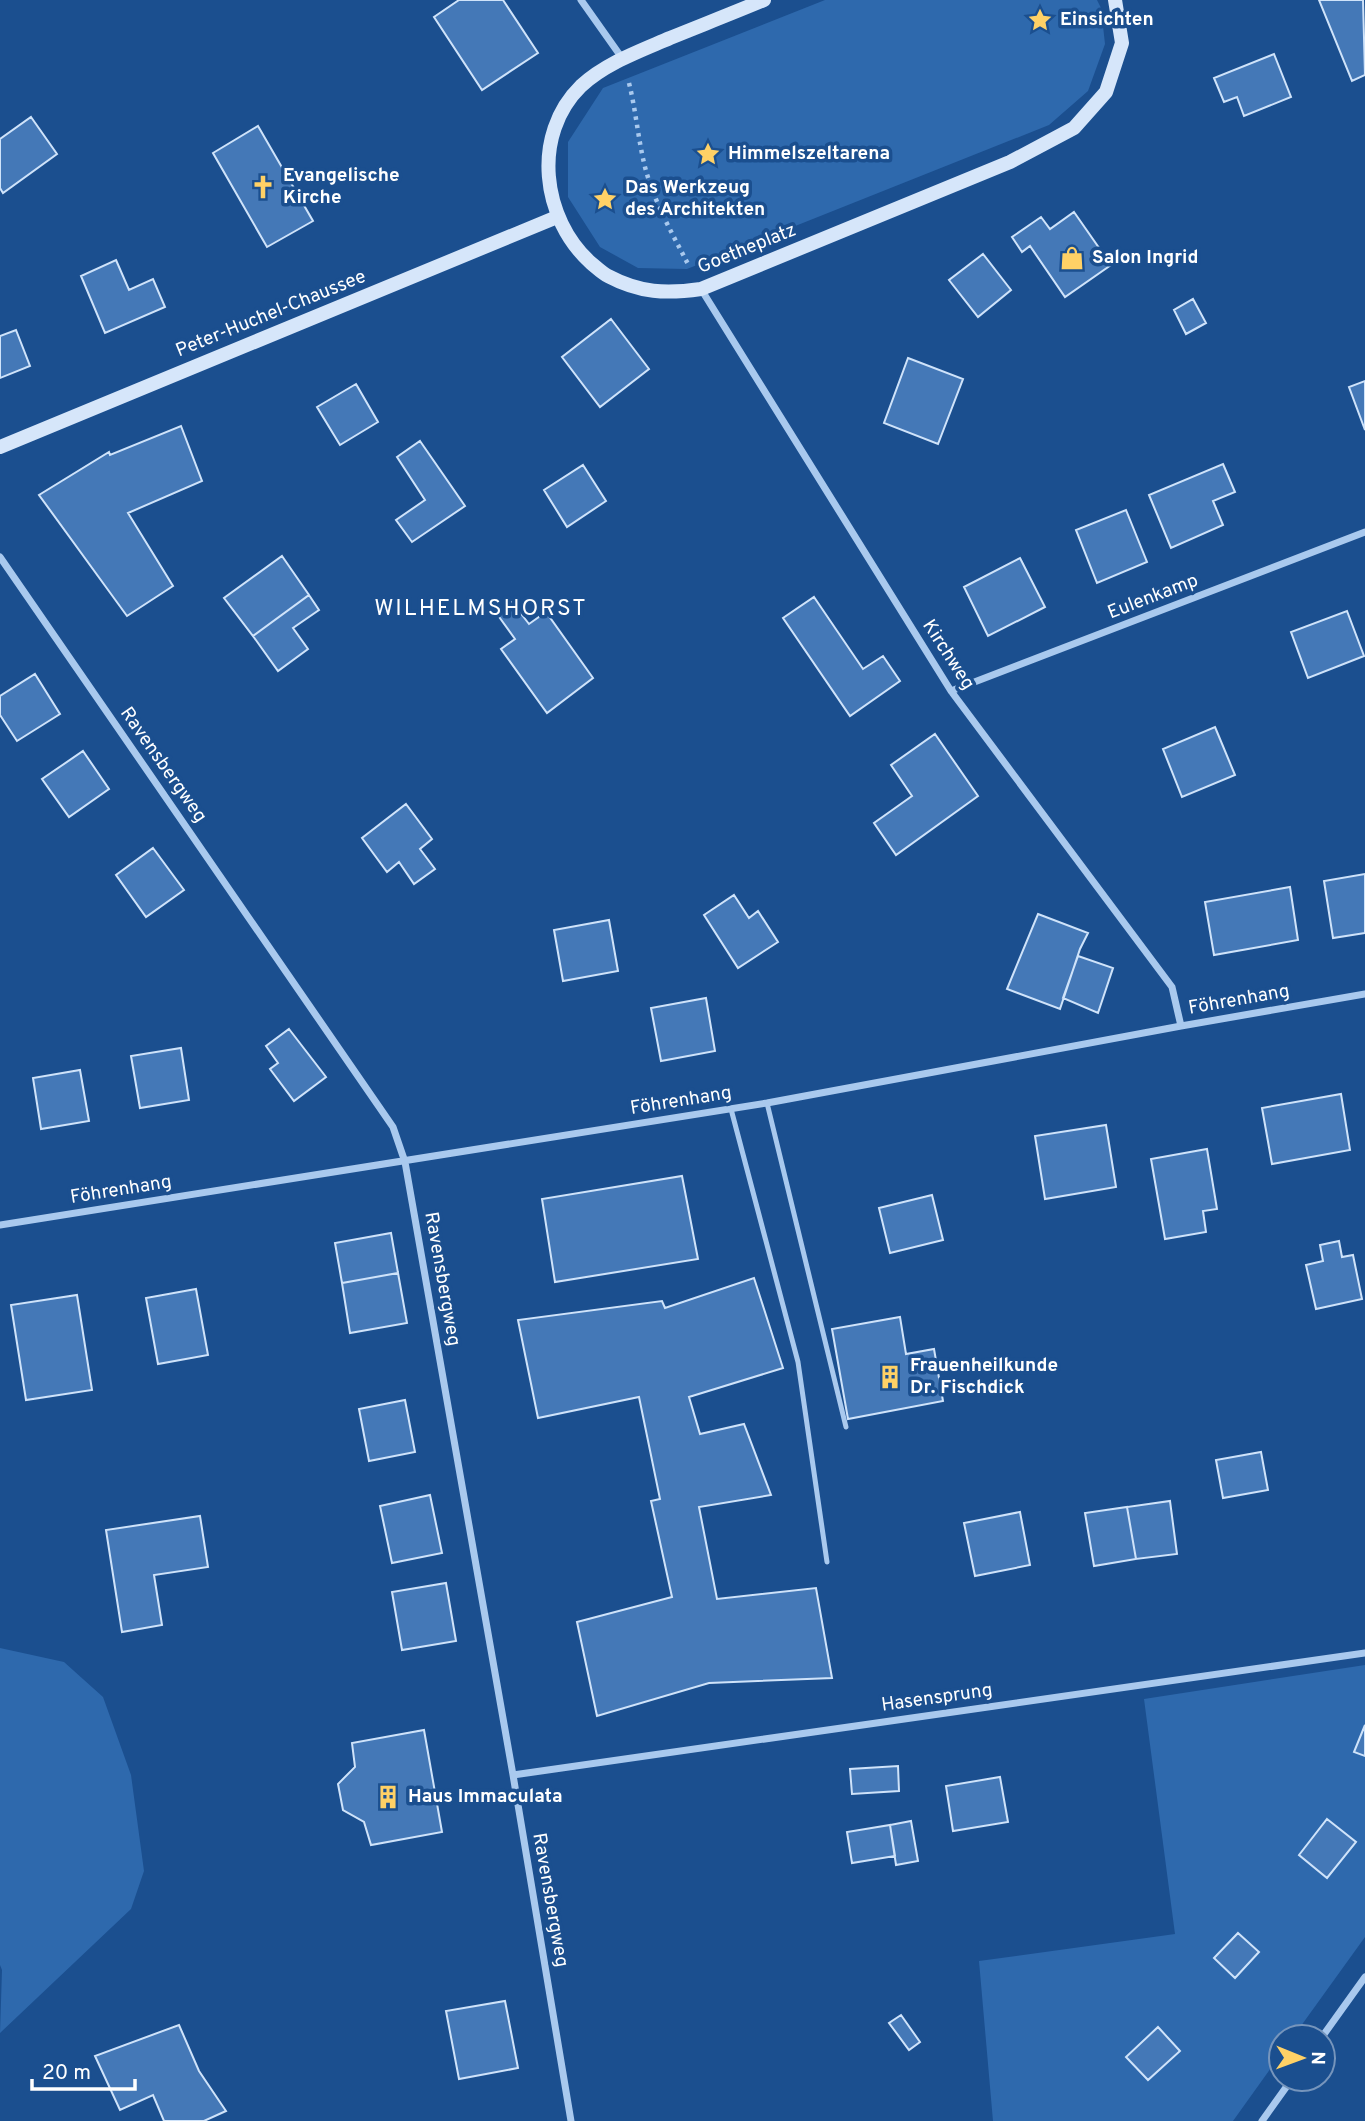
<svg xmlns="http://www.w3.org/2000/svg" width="1365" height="2121" font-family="Overpass,sans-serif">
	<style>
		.green { fill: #2e69ad }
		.building { fill: #4478b7; stroke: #cfe3fa; stroke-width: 2 }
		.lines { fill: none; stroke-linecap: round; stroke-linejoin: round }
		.path { stroke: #a9c9ee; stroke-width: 4.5; stroke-dasharray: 3.5 5; stroke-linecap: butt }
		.lane { stroke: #a9c9ee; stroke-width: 5 }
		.street { stroke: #a9c9ee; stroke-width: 7 }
		.secondary { stroke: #d6e6fa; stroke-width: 14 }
		.labels { text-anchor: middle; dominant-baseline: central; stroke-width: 7; stroke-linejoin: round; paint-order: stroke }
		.poi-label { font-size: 19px; font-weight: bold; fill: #fff; stroke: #1b4f8f; text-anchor: start }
		.street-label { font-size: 19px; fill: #fff; stroke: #1b4f8f }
		.quarter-label { font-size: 23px; letter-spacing: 2px; fill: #fff; stroke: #1b4f8f }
	</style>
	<rect width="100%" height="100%" fill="#1b4f8f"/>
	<path class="green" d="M825,0H1097L1101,8L1105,44L1088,91L1049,125L687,269L638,268L600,247L568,197V142L603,88Z
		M0,1648L64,1662L103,1697L131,1775L144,1871L131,1909L0,2033L2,1970L0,1965Z
		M1365,1665V1937L1293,2037H1281V2054L1233,2121H993L979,1961L1175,1934L1144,1699Z"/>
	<path class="building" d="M459,0H503L538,53L482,90L434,17Z
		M1319,0H1363L1365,75L1352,81Z
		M1274,54L1291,97L1244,116L1237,97L1224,102L1214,78Z
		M31,117L57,154L3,193L0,188V139Z
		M258,126L313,221L267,247L213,153Z
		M1074,212L1111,265L1065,297L1030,246L1022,252L1012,237L1041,217L1050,229Z
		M983,254L1011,290L978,317L949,280Z
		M116,260L129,290L153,279L165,307L105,333L81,276Z
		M1193,299L1206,323L1186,334L1174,310Z
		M611,319L649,369L600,407L562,357Z
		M16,330L30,366L0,378V336Z
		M908,358L963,379L938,444L884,423Z
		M1365,381V430L1349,387Z
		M356,384L378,422L340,445L317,407Z
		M181,426L202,481L128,513L173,586L127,616L39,495L109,452L110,455Z
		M420,441L465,506L412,542L396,520L425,500L397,457Z
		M1223,464L1235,492L1213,501L1223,525L1171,548L1149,495Z
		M583,465L606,501L567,527L544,490Z
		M1126,510L1147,562L1097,583L1076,530Z
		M282,556L309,595L253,636L224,598Z
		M1020,558L1045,607L988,636L964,587Z
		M309,595L319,610L293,628L308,649L278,671L253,636Z
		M814,597L863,669L883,656L900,681L850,716L783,618Z
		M512,602L529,624L546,612L593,678L547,713L501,649L515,639L497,614Z
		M1347,611L1364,656L1308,678L1291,632Z
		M35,674L60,714L17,741L0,715V696Z
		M1215,727L1235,775L1182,797L1163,749Z
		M935,734L978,796L896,855L874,823L912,796L891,765Z
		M83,751L109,789L69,817L42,779Z
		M406,804L432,839L420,849L435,869L414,884L399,862L387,872L362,838Z
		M153,848L184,890L146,917L116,875Z
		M1365,874V933L1333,938L1324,881Z
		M1290,887L1298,940L1214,955L1205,902Z
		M734,895L749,918L758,911L778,942L738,968L704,915Z
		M1038,914L1088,933L1080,949L1060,1009L1007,989Z
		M609,920L618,971L563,981L554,930Z
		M1078,956L1113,968L1098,1013L1063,998Z
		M706,998L715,1051L661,1061L651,1008Z
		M289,1029L326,1077L294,1101L270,1069L278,1063L266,1046Z
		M181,1048L189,1100L140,1108L131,1056Z
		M80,1070L89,1121L41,1129L33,1078Z
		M1341,1094L1350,1150L1272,1164L1262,1108Z
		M1106,1125L1116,1187L1045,1199L1035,1136Z
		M1207,1149L1217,1209L1203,1211L1206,1232L1165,1239L1151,1159Z
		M682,1176L698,1259L555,1282L542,1199Z
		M932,1195L943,1240L890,1253L879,1208Z
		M391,1233L398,1273L342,1283L335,1243Z
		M1339,1241L1342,1257L1353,1255L1362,1299L1316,1309L1306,1265L1323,1261L1320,1245Z
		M398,1273L407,1323L350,1333L342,1283Z
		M754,1278L783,1368L689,1397L700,1434L744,1424L771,1495L699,1507L717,1599L816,1588L832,1678L709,1683L597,1716L577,1622L672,1597L651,1501L660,1499L639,1397L538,1418L518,1320L662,1301L665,1308Z
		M196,1289L208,1355L158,1364L146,1298Z
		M77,1295L92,1390L26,1400L11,1305Z
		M900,1317L906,1354L934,1349L943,1401L848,1419L832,1329Z
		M405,1400L415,1452L369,1461L359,1409Z
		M1261,1452L1268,1490L1223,1498L1216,1460Z
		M430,1495L442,1553L392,1563L380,1506Z
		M1170,1501L1177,1554L1136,1559L1127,1507Z
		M1127,1507L1136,1559L1094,1566L1085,1513Z
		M1020,1512L1030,1565L975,1576L964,1523Z
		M200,1516L208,1567L154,1575L162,1625L122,1632L106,1530Z
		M446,1583L456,1641L402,1650L392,1592Z
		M1365,1725V1756L1354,1752Z
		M424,1730L442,1832L371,1845L364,1822L343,1810L338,1784L355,1767L352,1743Z
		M898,1766L899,1791L852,1794L850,1769Z
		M1000,1777L1008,1822L953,1831L946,1786Z
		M1327,1819L1356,1842L1327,1878L1299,1855Z
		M911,1821L918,1861L896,1865L890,1825Z
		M890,1825L895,1856L852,1863L847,1832Z
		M1238,1933L1259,1952L1235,1978L1214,1958Z
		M505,2001L518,2068L459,2079L446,2011Z
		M901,2015L920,2042L909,2050L889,2023Z
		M179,2025L199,2071L226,2111L204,2121H164L153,2095L120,2110L95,2056Z
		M1158,2027L1180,2051L1148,2080L1126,2057Z"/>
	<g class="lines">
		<path class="path" d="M629,83C636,111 638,139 645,167C654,202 673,235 689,266"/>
		<path class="lane" d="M767,1103L846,1427
			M731,1109L798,1362L827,1562"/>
		<path class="street" d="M581,0L622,58
			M701,289L951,691L1172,987L1181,1026
			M0,557L393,1127L405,1162L513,1775L571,2121
			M951,691L1365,532
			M0,1225L767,1103L1181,1026L1365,994
			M513,1775L1365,1653
			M1322,2037L1365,1977
			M1262,2121L1292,2079"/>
		<path class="secondary" d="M764,0C733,13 702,25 670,38C640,51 606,63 581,86C531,135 542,219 591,263C596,267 602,273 608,276C640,293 666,294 701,289L1010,162L1074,128L1106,92L1122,43L1115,0
			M0,447L557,217"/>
	</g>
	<defs>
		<g id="sight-bare" transform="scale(1.89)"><path d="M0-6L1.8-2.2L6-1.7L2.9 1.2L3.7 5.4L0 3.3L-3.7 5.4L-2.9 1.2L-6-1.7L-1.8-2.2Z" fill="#ffd166" stroke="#1b4f8f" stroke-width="2.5" paint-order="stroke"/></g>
		<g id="church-bare" transform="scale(1.89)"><path d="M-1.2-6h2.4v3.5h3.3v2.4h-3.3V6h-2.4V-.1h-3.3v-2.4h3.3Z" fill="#ffd166" stroke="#1b4f8f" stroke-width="2.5" paint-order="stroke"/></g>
		<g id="shop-bare" transform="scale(1.89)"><path d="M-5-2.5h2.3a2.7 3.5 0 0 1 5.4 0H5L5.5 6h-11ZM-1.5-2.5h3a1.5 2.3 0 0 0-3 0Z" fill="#ffd166" stroke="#1b4f8f" stroke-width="2.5" paint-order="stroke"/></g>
		<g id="building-bare" transform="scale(1.89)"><path d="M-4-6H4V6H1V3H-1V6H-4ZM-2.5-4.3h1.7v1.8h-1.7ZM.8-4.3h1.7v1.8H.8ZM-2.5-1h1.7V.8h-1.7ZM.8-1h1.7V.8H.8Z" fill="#ffd166" stroke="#1b4f8f" stroke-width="2.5" paint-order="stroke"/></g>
	</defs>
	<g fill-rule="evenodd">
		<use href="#sight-bare" x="1040" y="20"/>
		<use href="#sight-bare" x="708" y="154"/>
		<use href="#church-bare" x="263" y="187"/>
		<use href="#sight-bare" x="605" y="199"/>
		<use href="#shop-bare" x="1072" y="258"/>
		<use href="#building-bare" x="890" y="1377"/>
		<use href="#building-bare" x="388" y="1797"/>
	</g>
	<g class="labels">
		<g class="poi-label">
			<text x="1060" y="20">Einsichten</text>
			<text x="728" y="154">Himmelszeltarena</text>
			<text x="283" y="176">Evangelische<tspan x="283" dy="22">Kirche</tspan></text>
			<text x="625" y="188">Das Werkzeug<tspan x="625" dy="22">des Architekten</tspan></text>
			<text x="1092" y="258">Salon Ingrid</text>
			<text x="910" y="1366">Frauenheilkunde<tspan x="910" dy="22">Dr. Fischdick</tspan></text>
			<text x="408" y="1797">Haus Immaculata</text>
		</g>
		<g class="street-label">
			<text transform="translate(747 249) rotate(-22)">Goetheplatz</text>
			<text transform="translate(271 314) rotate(-22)">Peter-Huchel-Chaussee</text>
			<text transform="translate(1153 597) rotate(-21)">Eulenkamp</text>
			<text transform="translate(948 655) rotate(57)">Kirchweg</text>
			<text transform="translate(163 765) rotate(55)">Ravensbergweg</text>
			<text transform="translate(1239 1000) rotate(-10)">Föhrenhang</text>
			<text transform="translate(681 1101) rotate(-9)">Föhrenhang</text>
			<text transform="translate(121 1190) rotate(-9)">Föhrenhang</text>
			<text transform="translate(442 1279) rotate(80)">Ravensbergweg</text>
			<text transform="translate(937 1698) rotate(-8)">Hasensprung</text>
			<text transform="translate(550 1900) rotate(80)">Ravensbergweg</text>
		</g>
		<g class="quarter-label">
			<text x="481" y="609">WILHELMSHORST</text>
		</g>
	</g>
	<g transform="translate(1302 2058) rotate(91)"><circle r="33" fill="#1b4f8f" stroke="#7695bc" stroke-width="2"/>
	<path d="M0-5L12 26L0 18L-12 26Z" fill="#ffd166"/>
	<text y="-10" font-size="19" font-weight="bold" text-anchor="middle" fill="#ffffff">N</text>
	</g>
	<path d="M32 2079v10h103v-10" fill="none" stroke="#ffffff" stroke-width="3.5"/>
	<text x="42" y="2079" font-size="21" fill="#ffffff" stroke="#1b4f8f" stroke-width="5" paint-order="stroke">20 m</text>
</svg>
